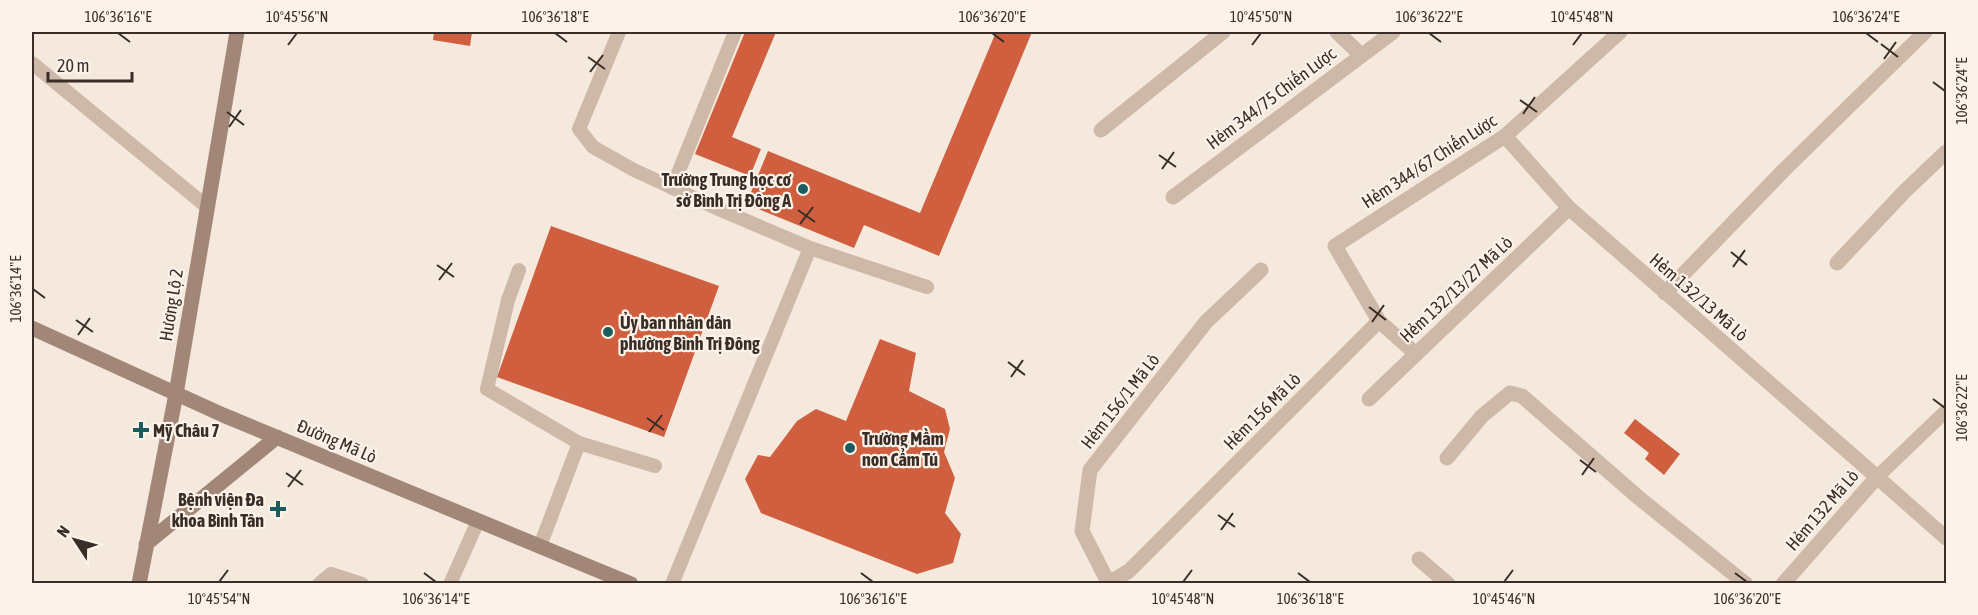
<svg xmlns="http://www.w3.org/2000/svg" width="1978" height="615" font-family="'Asap Condensed',sans-serif">
	<style>
		.building { fill: #d05f3f }
		.lines { fill: none; stroke-linecap: round; stroke-linejoin: round }
		.service { stroke: #ceb8a7; stroke-width: 14 }
		.minor { stroke: #ceb8a7; stroke-width: 15 }
		.secondary { stroke: #a28778; stroke-width: 15 }
		.ticks { fill: none; stroke: #3a2d28; stroke-width: 2 }
		.poi-dot { fill: #1a5c5f; stroke: #fbf3ea; stroke-width: 2 }
		.labels { text-anchor: middle; dominant-baseline: central; stroke-width: 4.5; stroke-linejoin: round; paint-order: stroke }
		.street-label { font-size: 18px; fill: #3a2d28; stroke: #fbf3ea }
		.poi-label { font-size: 18px; font-weight: bold; fill: #3a2d28; stroke: #fbf3ea; text-anchor: start }
		.neatline { fill: none; stroke: #3a2d28; stroke-width: 2 }
		.ticks-label { font-size: 15px; text-anchor: middle; fill: #3a2d28 }
	</style>
	<rect width="100%" height="100%" fill="#f4e9dc"/>
	<path class="building" d="M434,32H472L470,46L433,40Z
		M745,32H776L732,137L761,149L750,176L695,154Z
		M996,32H1032L939,256L864,225L854,248L746,204L768,151L920,213Z
		M551,226L719,286L664,437L497,377Z
		M880,339L916,353L909,391L945,409L950,429L944,452L955,478L945,513L961,534L953,563L917,574L761,513L745,479L758,455L770,457L797,421L816,409L846,421Z
		M1635,419L1680,454L1664,475L1645,459L1649,453L1624,433Z"/>
	<g class="lines">
		<path class="service" d="M619,32L579,129L593,147L634,170L714,207L810,248L927,287
			M32,63L206,206
			M672,188L735,32
			M519,270L508,300L487,389L579,443L655,466
			M1877,477L1946,411
			M540,546L579,443
			M319,584L331,574L362,584
			M450,584L478,521
			M672,584L810,248"/>
		<path class="minor" d="M1337,32L1361,55
			M1101,130L1223,32
			M1505,136L1569,208L1877,477
			M1173,197L1393,32
			M1837,263L1905,191L1946,152
			M1665,293L1784,170L1925,32
			M1379,321L1416,354
			M1369,399L1569,208
			M1447,458L1482,416L1510,393L1522,396L1639,498L1746,584
			M1419,559L1448,584
			M1108,582L1082,531L1090,470L1206,322L1261,270
			M1107,584L1129,571L1379,321L1335,246L1505,136L1620,32
			M1783,584L1877,477L1946,538"/>
		<path class="secondary" d="M32,328L223,415L631,584
			M146,544L277,437
			M139,584L176,394L237,32"/>
	</g>
	<path class="ticks" d="M118,33L130,42M555,33L567,42M992,33L1004,42M1429,33L1441,42M1866,33L1878,42M1881,44L1898,57M288,45L297,33M1252,45L1261,33M1573,45L1582,33M588,57L605,69M1884,59L1896,42M590,72L603,55M1933,82L1945,91M1520,100L1537,112M227,112L244,125M1523,114L1535,97M229,127L241,110M1159,155L1176,167M1162,169L1174,152M798,210L815,222M800,224L813,207M1731,252L1747,265M437,265L454,277M1733,267L1745,250M439,280L452,263M33,289L45,298M1369,307L1386,320M76,320L93,332M1372,322L1384,305M78,335L90,318M1008,362L1025,375M1011,377L1023,360M1933,399L1945,408M647,418L664,430M649,432L662,415M1580,460L1596,472M286,473L303,485M1582,475L1594,458M288,487L301,470M1218,515L1235,527M1221,530L1233,513M424,573L436,582M861,573L873,582M1298,573L1310,582M1735,573L1747,582M219,582L228,570M1183,582L1192,570M1504,582L1513,570"/>
	<g class="poi-dot">
		<circle cx="803" cy="189" r="6"/>
		<circle cx="608" cy="332" r="6"/>
		<path d="M138 421h6v6h6v6h-6v6h-6v-6h-6v-6h6z"/>
		<circle cx="850" cy="448" r="6"/>
		<path d="M275 500h6v6h6v6h-6v6h-6v-6h-6v-6h6z"/>
	</g>
	<g class="labels">
		<g class="street-label">
			<text transform="translate(1271 98) rotate(-37)">Hẻm 344/75 Chiến Lược</text>
			<text transform="translate(1429 161) rotate(-33)">Hẻm 344/67 Chiến Lược</text>
			<text transform="translate(1456 289) rotate(-43)">Hẻm 132/13/27 Mã Lò</text>
			<text transform="translate(1699 297) rotate(41)">Hẻm 132/13 Mã Lò</text>
			<text transform="translate(171 305) rotate(-81)">Hương Lộ 2</text>
			<text transform="translate(1120 401) rotate(-52)">Hẻm 156/1 Mã Lò</text>
			<text transform="translate(1262 411) rotate(-45)">Hẻm 156 Mã Lò</text>
			<text transform="translate(337 441) rotate(23)">Đường Mã Lò</text>
			<text transform="translate(1822 510) rotate(-49)">Hẻm 132 Mã Lò</text>
		</g>
		<g class="poi-label">
			<text x="791" y="179" text-anchor="end">Trường Trung học cơ<tspan x="791" dy="21">sở Bình Trị Đông A</tspan></text>
			<text x="620" y="322">Ủy ban nhân dân<tspan x="620" dy="21">phường Bình Trị Đông</tspan></text>
			<text x="153" y="430">Mỹ Châu 7</text>
			<text x="862" y="438">Trường Mầm<tspan x="862" dy="21">non Cẩm Tú</tspan></text>
			<text x="264" y="499" text-anchor="end">Bệnh viện Đa<tspan x="264" dy="21">khoa Bình Tân</tspan></text>
		</g>
	</g>
	<rect width="1978" height="615" fill="none" stroke="#fbf3ea" stroke-width="66"/>
	<g transform="translate(75 540) rotate(306)" stroke="#fbf3ea" stroke-width="4.5" paint-order="stroke">
	<path d="M0-4.5L10 22L0 15L-10 22Z" fill="#3a2d28"/>
	<text y="-9" font-size="16" font-weight="bold" text-anchor="middle" fill="#3a2d28">N</text>
	</g>
	<path d="M48 72v9h84v-9" fill="none" stroke="#3a2d28" stroke-width="3"/>
	<text x="57" y="72" font-size="18" fill="#3a2d28" stroke="#fbf3ea" stroke-width="4.5" paint-order="stroke">20 m</text>
	<rect x="33" y="33" width="1912" height="549" class="neatline"/>
	<g class="ticks-label">
		<text x="118" y="22">106°36'16"E</text>
		<text x="297" y="22">10°45'56"N</text>
		<text x="555" y="22">106°36'18"E</text>
		<text x="992" y="22">106°36'20"E</text>
		<text x="1261" y="22">10°45'50"N</text>
		<text x="1429" y="22">106°36'22"E</text>
		<text x="1582" y="22">10°45'48"N</text>
		<text x="1866" y="22">106°36'24"E</text>
		<text transform="translate(1962 91) rotate(-90)" y="5">106°36'24"E</text>
		<text transform="translate(16 289) rotate(-90)" y="5">106°36'14"E</text>
		<text transform="translate(1962 408) rotate(-90)" y="5">106°36'22"E</text>
		<text x="219" y="604">10°45'54"N</text>
		<text x="436" y="604">106°36'14"E</text>
		<text x="873" y="604">106°36'16"E</text>
		<text x="1183" y="604">10°45'48"N</text>
		<text x="1310" y="604">106°36'18"E</text>
		<text x="1504" y="604">10°45'46"N</text>
		<text x="1747" y="604">106°36'20"E</text>
	</g>
</svg>
